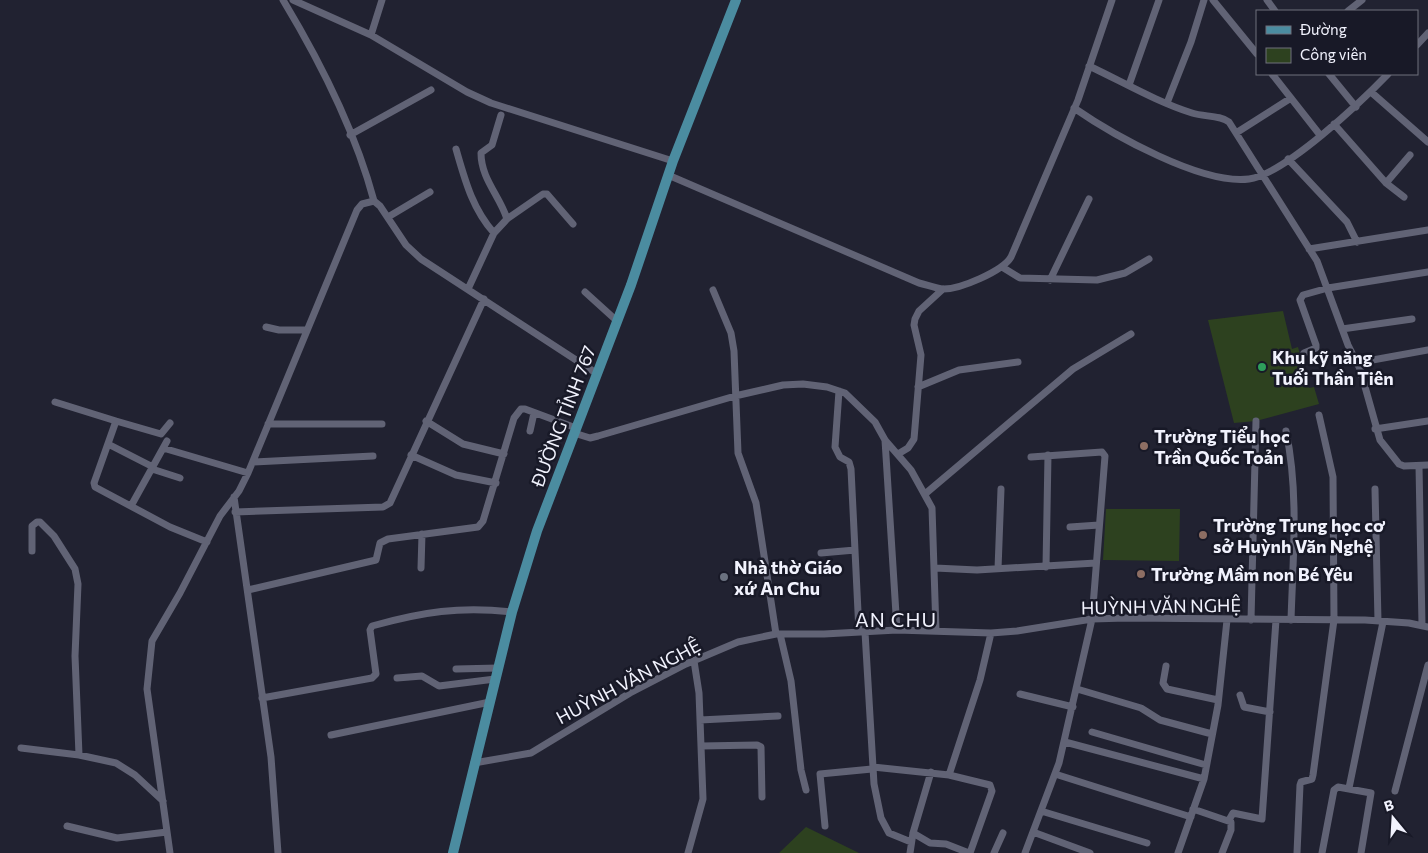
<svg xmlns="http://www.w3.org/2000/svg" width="1428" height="853" font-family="Commissioner,sans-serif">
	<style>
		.green { fill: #2d411f }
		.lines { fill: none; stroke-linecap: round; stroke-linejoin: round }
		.minor { stroke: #616375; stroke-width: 7 }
		.primary { stroke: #4b8ca0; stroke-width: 10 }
		.leisure-dot { fill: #2e9e5b; stroke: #181927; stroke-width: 2 }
		.education-dot { fill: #8d6e63; stroke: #181927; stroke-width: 2 }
		.worship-dot { fill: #6b7280; stroke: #181927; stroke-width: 2 }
		.labels { text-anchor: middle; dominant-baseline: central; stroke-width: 5; stroke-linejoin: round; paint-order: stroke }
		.poi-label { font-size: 18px; font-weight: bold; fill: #f1f2fd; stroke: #181927; text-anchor: start }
		.street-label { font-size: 18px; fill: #f1f2fd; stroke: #181927 }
		.quarter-label { font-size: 20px; letter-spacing: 1px; fill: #f1f2fd; stroke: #181927 }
	</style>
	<rect width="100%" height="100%" fill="#212231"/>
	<path class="green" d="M1283,311L1292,349L1298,347L1309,388L1314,387L1319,404L1256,421L1234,423L1208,320Z
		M1106,509H1180L1179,561L1103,560Z
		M806,827L859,853H779Z"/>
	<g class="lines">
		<path class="minor" d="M283,0C321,63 355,130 374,201
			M293,0L371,35L467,92L491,103L673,161
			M1213,0L1257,54
			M1267,0L1275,11
			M1348,11L1362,0
			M371,35L382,0
			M1417,45L1428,33
			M1089,66C1123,82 1157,102 1192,113C1204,117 1220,115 1229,122L1317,261L1348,345L1360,369L1380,440L1399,464L1404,466L1428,465
			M1272,74L1320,135
			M1329,74L1356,107
			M1129,85L1159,0
			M1371,92L1428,142
			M1167,103L1191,42L1204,0
			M1074,108C1113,135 1202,185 1249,179C1285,174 1362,101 1388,74
			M501,115L492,145L481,153C481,179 500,196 507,219
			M1334,124L1386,183L1404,197
			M1236,133L1291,98
			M350,135L431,90
			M456,149C465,180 472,208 494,233
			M1288,159L1347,222L1357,242
			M668,175L919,283C927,285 935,288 942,289C959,290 1003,271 1011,257L1078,100L1112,0
			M1386,183L1410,155
			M388,217L430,192
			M1309,249L1428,230
			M1002,267L1020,278L1097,280L1125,273L1149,259
			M1050,280L1089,199
			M468,289L494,233L507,219L543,194H547L573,224
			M713,290L731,333L734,351L738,453L756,503L776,634
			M585,292L617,321
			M266,327L279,330H306
			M1342,329L1412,319
			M1304,353L1316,348V345L1300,300L1303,295L1328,288L1428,272
			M1356,363L1428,350
			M918,387L959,370L1018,362
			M839,391L835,447L840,457L849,462L851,469L859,632
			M55,402L116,421L94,483L95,487L170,527L207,542
			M116,421L161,434L170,423
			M426,421L463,444L504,454
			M268,424H382
			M1375,429L1428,421
			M530,431L534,413
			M1286,431C1299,493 1293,556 1291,620
			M574,433L590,438L598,436L735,396L783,385L803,384L827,387L845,393L875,422L885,440L911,470L932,508L936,630
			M885,440L897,630
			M108,444L153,467
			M163,448L248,473
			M898,454L908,448L914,439L921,355L914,325L915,319L919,311L943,289
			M411,455L456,475L496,483
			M253,462L373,456
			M1419,466L1422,625
			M152,469L180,478
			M1375,489L1378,621
			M925,494L1073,369L1131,334
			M234,497L271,757L278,853
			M131,506L167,441
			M235,512L383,507L390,503L484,299
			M1070,527L1099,525
			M32,551V526L37,522H40L54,536L75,569L78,584L75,656L79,755
			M821,553L855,550
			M1046,567L1048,455
			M421,568L422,534
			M935,568L977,570L1096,563
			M998,569L1001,489
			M248,590L376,560L380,543L388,539L478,527L483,521L514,418L521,409H525L576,428
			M1251,620L1256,421
			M865,632L874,784L881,818L889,833L911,842
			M780,634L791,681L801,770L806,790
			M1166,666L1163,683L1167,689L1218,700
			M456,669L498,668
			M397,678L422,676L439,686L495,679
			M1077,689L1141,708L1160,720L1212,734
			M1020,694L1073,707
			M1240,695L1244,707L1270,712
			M262,698L372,678L376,674L370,630L372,626C422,612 460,606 512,612
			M700,720L778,716
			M1092,732L1206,765
			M331,735L490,702
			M1065,742L1204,779
			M701,746L757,745L761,747L762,797
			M21,748L79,755L116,763L135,775L163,801
			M474,763L531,753L630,693L686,664L738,642L776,634H824L897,630L991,633L1017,631L1092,619L1126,618L1365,620L1409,623L1428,627
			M873,767L949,775L990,785L992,791L970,853
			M1055,774L1191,817
			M949,775L980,680L991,633
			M1349,788L1383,622
			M1395,791L1428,665
			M1193,809L1231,822V830L1222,853
			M1041,811L1147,843
			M1229,820L1233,813L1262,819L1276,620
			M67,826L117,838L167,832
			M825,826L820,774L872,769
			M1033,832L1090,853
			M913,833L930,843L946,844L969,853
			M170,853L147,689L152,641L180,593L220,516L239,491L248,473L357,210L362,204L374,201L380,206L406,245L421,259L596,373
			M688,853L703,799L699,693L694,661
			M910,853L913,833L931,772
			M994,853L1003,833
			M1025,853L1059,763L1092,619L1105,456L1102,452L1031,457
			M1178,853L1204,779L1218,705L1227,620
			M1297,853L1300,785L1301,782L1312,779L1313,775L1334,620L1333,477L1319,415
			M1322,853L1334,790L1338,787L1371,793L1361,853"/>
		<path class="primary" d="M453,853L512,612L537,531L631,285L673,161L736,0"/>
	</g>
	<circle class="leisure-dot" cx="1262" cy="367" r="5"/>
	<g class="education-dot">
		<circle cx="1144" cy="446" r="5"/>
		<circle cx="1203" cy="535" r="5"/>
		<circle cx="1141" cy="574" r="5"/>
	</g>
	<circle class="worship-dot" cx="724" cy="577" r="5"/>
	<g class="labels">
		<g class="poi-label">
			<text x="1272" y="357">Khu kỹ năng<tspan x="1272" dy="21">Tuổi Thần Tiên</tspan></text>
			<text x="1154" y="436">Trường Tiểu học<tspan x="1154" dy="21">Trần Quốc Toản</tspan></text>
			<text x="1213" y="525">Trường Trung học cơ<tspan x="1213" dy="21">sở Huỳnh Văn Nghệ</tspan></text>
			<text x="734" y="567">Nhà thờ Giáo<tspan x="734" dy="21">xứ An Chu</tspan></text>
			<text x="1151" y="574">Trường Mầm non Bé Yêu</text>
		</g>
		<g class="street-label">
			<text transform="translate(563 416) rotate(-69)">ĐƯỜNG TỈNH 767</text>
			<text transform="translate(1161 606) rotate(-1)">HUỲNH VĂN NGHỆ</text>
			<text transform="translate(628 681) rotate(-28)">HUỲNH VĂN NGHỆ</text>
		</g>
		<g class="quarter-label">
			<text x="896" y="619">AN CHU</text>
		</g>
	</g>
	<rect x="1256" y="10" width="162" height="65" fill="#181927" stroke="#6f707d"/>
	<rect x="1266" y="26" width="25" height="8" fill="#4b8ca0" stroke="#6f707d"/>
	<text x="1300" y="35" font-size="15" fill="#f1f2fd">Đường</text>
	<rect x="1266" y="48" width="25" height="15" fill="#2d411f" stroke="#6f707d"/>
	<text x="1300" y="60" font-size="15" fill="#f1f2fd">Công viên</text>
	<g transform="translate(1393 818) rotate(342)" stroke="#181927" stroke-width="4" paint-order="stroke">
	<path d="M0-4L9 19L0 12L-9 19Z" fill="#f1f2fd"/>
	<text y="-8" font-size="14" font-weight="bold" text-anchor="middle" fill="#f1f2fd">B</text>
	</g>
</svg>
